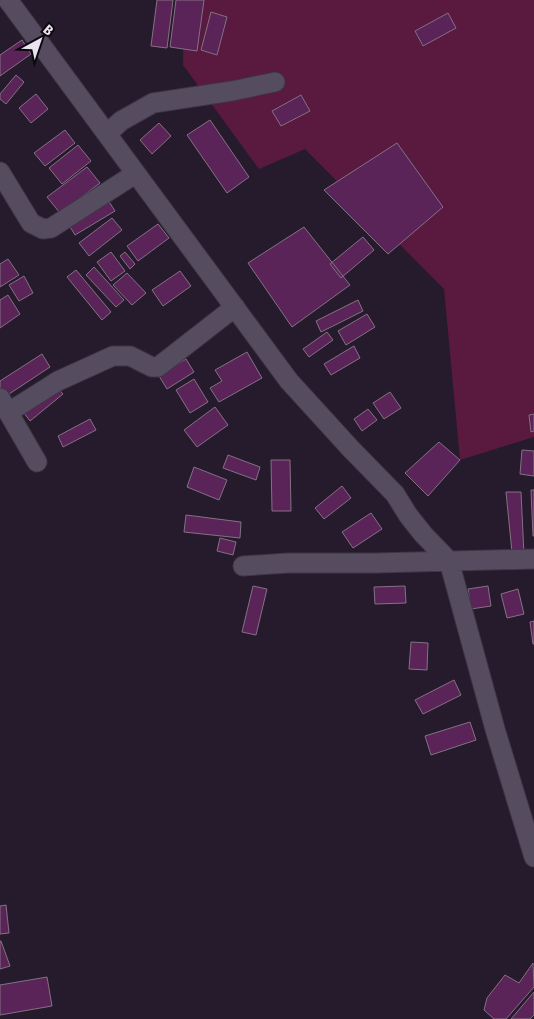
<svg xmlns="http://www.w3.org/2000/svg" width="534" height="1019" font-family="'Fira Sans Condensed',sans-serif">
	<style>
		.green { fill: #5a193f }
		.building { fill: #5a2459; stroke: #847182 }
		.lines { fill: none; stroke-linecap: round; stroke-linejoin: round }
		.minor-casing { stroke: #3e3745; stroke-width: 21 }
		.minor { stroke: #564c60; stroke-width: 19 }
	</style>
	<rect width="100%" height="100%" fill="#251b2d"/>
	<path class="green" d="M184,0H534V437L460,460L444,289L305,149L259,169L183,65Z"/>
	<path class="building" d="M157,0H173L167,48L151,46Z
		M176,0H204L197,51L170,47Z
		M211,12L227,17L217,55L201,50Z
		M448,13L456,28L423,46L415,31Z
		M22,40L31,54L0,76V55Z
		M16,75L24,82L6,104L0,99V94Z
		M36,94L48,109L31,123L19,108Z
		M301,95L310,111L281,126L272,111Z
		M210,120L249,177L227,193L187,135Z
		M159,123L171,136L152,154L140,140Z
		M65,130L75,143L45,166L34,153Z
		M397,143L443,207L388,254L324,190Z
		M78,145L91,161L62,184L49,168Z
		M87,167L100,183L60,213L47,197Z
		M108,200L115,211L75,235L69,225Z
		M112,218L122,230L89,256L79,243Z
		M158,224L169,238L138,261L127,246Z
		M304,227L350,285L292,327L248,263Z
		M363,237L374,250L341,278L330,264Z
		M111,252L125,271L111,281L97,262Z
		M125,252L135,264L130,269L120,256Z
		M8,259L19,275L0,287V264Z
		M94,267L124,300L116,307L86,275Z
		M76,270L111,312L102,320L67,277Z
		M180,271L191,286L163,306L152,290Z
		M127,273L146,293L132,305L113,285Z
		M24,276L33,293L19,301L9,285Z
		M8,295L20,314L0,328V300Z
		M358,300L363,311L321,332L316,321Z
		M367,314L375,327L346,345L338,331Z
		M327,332L333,340L309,357L303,349Z
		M354,346L360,358L331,375L324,364Z
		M247,352L262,378L219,402L210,388L222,381L215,370Z
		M42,354L50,367L3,398L0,394V381Z
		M186,359L194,372L167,389L159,376Z
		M194,379L208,402L190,413L176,390Z
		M53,383L63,394L30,421L21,409Z
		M390,392L401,408L384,419L373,403Z
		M215,407L228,425L197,447L184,430Z
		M368,409L377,420L362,431L354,419Z
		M534,414V431L531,432L529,415Z
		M90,419L96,430L63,447L58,436Z
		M439,442L460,460L428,496L405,473Z
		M522,450L534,451V476L520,474Z
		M228,455L260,467L256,480L223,468Z
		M271,460H290L291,511H272Z
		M194,467L227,480L219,500L187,487Z
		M342,486L351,498L324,519L315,508Z
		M531,490H534V536H533Z
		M506,492H521L524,555L512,552Z
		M371,513L382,529L353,548L342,532Z
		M186,515L241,522L240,538L184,532Z
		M220,538L236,542L233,555L217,551Z
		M253,586L267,589L256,635L242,632Z
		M405,586L406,603L375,604L374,587Z
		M488,586L491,606L471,609L468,589Z
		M518,589L524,614L507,618L501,594Z
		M534,621V644H533L530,622Z
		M411,642L428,643L427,670L409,669Z
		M454,680L461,695L423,714L415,700Z
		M470,722L476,740L431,755L425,736Z
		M6,905L9,933L0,934V906Z
		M0,941H1L10,966L0,969Z
		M533,963L534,987L506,1019H494L484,1010L487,998L505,975L519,983Z
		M47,977L52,1006L0,1015V985Z
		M534,992V1015L530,1019H511Z"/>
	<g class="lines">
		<g class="minor-casing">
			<path id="minor" d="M8,0L289,381L351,449L395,494L408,515L423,534L449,561L495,729L534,857
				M107,134L121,121L153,103L232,91L275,82
				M0,172L31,223L43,229L51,228L135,174
				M0,398L37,462
				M9,412L58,381L113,356H130L152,367H158L235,307
				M243,566L288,563H376L534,559"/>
		</g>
		<use href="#minor" class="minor"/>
	</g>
	<g transform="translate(40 40) rotate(40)" stroke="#0c080f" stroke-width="4" paint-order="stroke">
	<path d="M0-4L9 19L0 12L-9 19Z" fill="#e9e3ef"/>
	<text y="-8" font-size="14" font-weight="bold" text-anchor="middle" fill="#e9e3ef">B</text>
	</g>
</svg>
